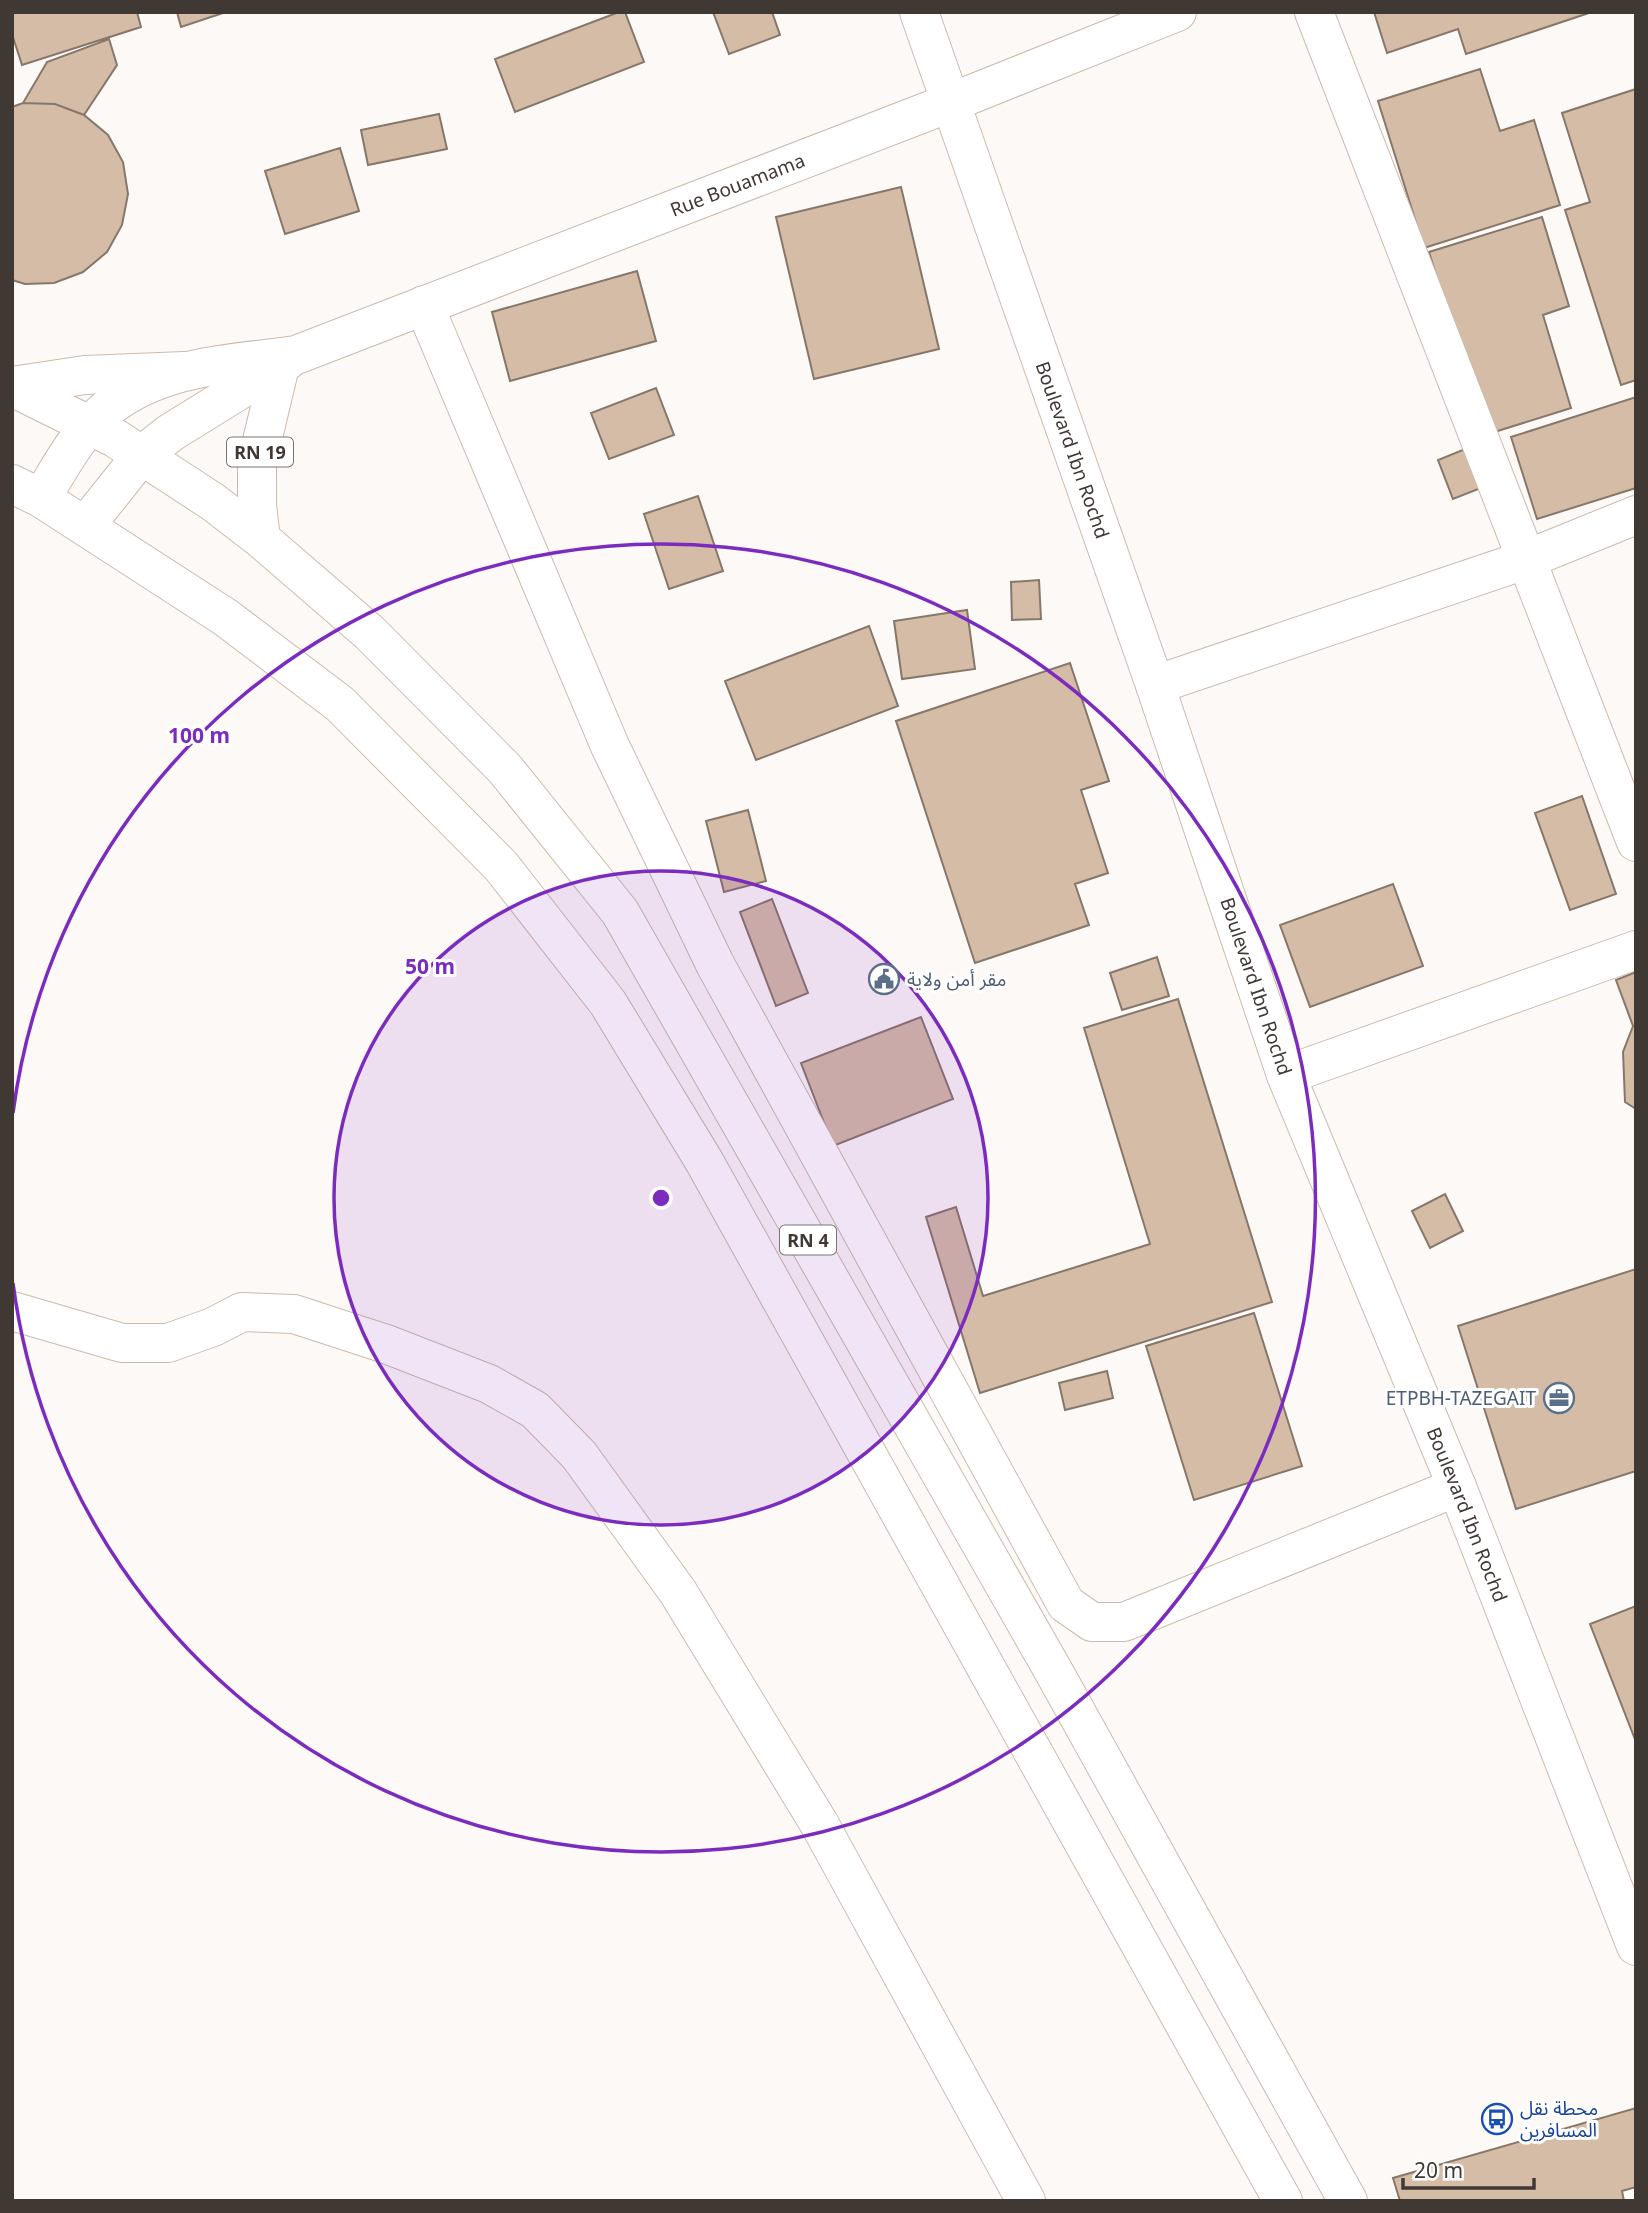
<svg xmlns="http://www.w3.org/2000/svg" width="1648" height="2213" font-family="'Noto Sans','Noto Sans Arabic',sans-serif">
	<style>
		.building { fill: #d4bca7; stroke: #87776a; stroke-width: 2 }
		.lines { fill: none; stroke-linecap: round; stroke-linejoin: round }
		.minor-casing { stroke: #ccbbac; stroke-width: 40 }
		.major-casing { stroke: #ccbbac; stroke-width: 40 }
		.highway-casing { stroke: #ccbbac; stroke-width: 40 }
		.minor { stroke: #fff; stroke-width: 38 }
		.major { stroke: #fff; stroke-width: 38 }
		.highway { stroke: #fff; stroke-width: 38 }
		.ring { fill: none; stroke: #7b2cbf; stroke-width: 3.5 }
		.labels { text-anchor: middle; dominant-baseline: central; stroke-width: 6; stroke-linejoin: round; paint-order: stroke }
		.shield { fill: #fff; stroke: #797470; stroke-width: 2 }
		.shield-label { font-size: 18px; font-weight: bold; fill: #403933 }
		.street-label { font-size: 19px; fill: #403933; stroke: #fff }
		.service-label { font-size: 19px; fill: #4e5e75; stroke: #fff; text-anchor: start }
		.transit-label { font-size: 19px; fill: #164399; stroke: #fff; text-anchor: start }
		.centre { fill: #7b2cbf; stroke: #fff; stroke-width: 3.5 }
		.ring-label { font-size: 21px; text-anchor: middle; font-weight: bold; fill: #7b2cbf; stroke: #fff; stroke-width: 6; stroke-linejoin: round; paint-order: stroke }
	</style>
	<rect width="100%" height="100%" fill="#fdf9f6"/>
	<path class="building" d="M12,12H137L141,27L22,65L12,34Z
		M177,12H226L181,27Z
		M619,12H625L644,62L515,112L495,59Z
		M713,12H772L780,35L729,54Z
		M1374,12H1592L1466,54L1458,29L1387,53Z
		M109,39L117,65L84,115L55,104L23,103L47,62Z
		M1480,69L1500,131L1534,120L1560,205L1424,248L1378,101Z
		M1636,89V380L1621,385L1565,210L1590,202L1562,113Z
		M23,103L55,104L84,115L108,135L123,162L128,194L122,225L107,252L83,272L54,283L25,284L12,280V107Z
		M439,114L447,149L368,165L361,130Z
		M340,148L359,211L285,234L265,171Z
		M901,187L939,349L814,379L776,217Z
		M1542,217L1569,306L1543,315L1571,408L1485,435L1429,252Z
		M637,271L656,341L510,381L492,312Z
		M656,388L674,435L609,459L591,413Z
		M1636,397V488L1537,519L1511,437Z
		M1475,445L1491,484L1453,499L1438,460Z
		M698,496L723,571L669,589L644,514Z
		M1039,580L1041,619L1012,620L1011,582Z
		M967,610L975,669L902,679L894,621Z
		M869,626L898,706L756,760L725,681Z
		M1070,663L1109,781L1081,790L1108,873L1075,884L1089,925L975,963L896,721Z
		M1582,796L1616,894L1570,910L1535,813Z
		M748,810L766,881L724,892L706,821Z
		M1393,884L1423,966L1310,1007L1280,925Z
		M772,899L808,993L776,1006L740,912Z
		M1157,957L1169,996L1122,1010L1110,973Z
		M1636,972V1109L1625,1102L1623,1052L1633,1026L1616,980Z
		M1178,999L1272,1302L980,1393L926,1217L956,1207L983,1296L1150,1244L1084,1028Z
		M921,1017L953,1099L833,1146L801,1063Z
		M1445,1194L1463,1231L1430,1248L1412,1211Z
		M1636,1269V1471L1516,1509L1458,1326Z
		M1254,1313L1302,1466L1194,1500L1146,1346Z
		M1107,1371L1113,1398L1065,1410L1059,1383Z
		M1636,1606V1742L1590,1624Z
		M1636,2108V2187L1622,2191L1624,2201H1400L1393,2178Z"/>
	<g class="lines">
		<g class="minor-casing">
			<g id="minor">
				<path id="s1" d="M919,12L1155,685L1286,1075L1457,1487L1636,1946"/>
				<path d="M1314,12L1636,842"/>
				<path d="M424,305L610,746L715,964L1066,1604L1092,1622H1124L1457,1487"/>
				<path d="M1155,685L1525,560L1636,515"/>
				<path d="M1286,1075L1636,950"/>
				<path d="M12,1311L122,1343H168L213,1327L242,1312L294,1314L386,1344L489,1384L535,1410L579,1455L678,1592L820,1825L1026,2201"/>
			</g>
		</g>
		<g class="major-casing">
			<g id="major">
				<path id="s2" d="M41,498C57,473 72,444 92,423C144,366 225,365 296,355L952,102L1177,12"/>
				<path d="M85,526L141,456L170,433L288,360"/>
			</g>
		</g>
		<g class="highway-casing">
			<path id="highway" d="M12,386L85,375L185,371
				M12,387L115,438L213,502L261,539L370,633L505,769L620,912L1054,1672L1348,2201
				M12,484L41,498L225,617L340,704L501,866L608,1003L704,1161L1283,2201
				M261,539L257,505V462L280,366"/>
		</g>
		<use href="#minor" class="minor"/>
		<use href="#major" class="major"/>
		<use href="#highway" class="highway"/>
	</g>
	<circle cx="661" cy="1198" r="327" fill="#7b2cbf" fill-opacity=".12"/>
	<g class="ring">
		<circle cx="661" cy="1198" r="327"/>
		<path d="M13 1113A654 654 0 1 1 13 1283"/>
	</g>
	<defs>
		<g id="civic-ring" transform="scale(1.575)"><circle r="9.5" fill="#fff" stroke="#5c6f8a" stroke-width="1.5"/><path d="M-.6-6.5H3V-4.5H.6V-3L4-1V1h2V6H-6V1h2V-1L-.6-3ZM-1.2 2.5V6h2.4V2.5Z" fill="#5c6f8a"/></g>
		<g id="office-ring" transform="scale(1.575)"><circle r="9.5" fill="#fff" stroke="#5c6f8a" stroke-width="1.5"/><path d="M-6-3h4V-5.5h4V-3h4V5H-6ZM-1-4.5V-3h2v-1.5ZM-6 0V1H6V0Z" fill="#5c6f8a"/></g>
		<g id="bus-ring" transform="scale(1.575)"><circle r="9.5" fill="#fff" stroke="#1a4fb4" stroke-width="1.5"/><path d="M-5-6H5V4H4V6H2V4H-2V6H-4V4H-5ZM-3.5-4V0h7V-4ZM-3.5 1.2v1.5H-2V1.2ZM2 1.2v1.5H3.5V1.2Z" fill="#1a4fb4"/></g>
	</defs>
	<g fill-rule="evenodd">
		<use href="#civic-ring" x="884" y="979"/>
		<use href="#office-ring" x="1559" y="1398"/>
		<use href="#bus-ring" x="1497" y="2119"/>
	</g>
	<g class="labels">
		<g class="shield">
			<rect x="227" y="437.5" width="66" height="29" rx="5"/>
			<rect x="780" y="1225.5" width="56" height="29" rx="5"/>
		</g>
		<g class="shield-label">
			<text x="260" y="452">RN 19</text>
			<text x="808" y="1240">RN 4</text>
		</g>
		<g class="street-label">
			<text stroke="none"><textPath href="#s2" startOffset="784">Rue Bouamama</textPath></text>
			<text stroke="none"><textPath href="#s1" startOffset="464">Boulevard Ibn Rochd</textPath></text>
			<text stroke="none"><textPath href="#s1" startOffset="1031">Boulevard Ibn Rochd</textPath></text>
			<text stroke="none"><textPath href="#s1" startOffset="1600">Boulevard Ibn Rochd</textPath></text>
		</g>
		<g class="service-label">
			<text x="907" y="979">مقر أمن ولاية</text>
			<text x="1536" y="1398" text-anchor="end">ETPBH-TAZEGAIT</text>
		</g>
		<g class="transit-label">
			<text x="1520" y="2108">محطة نقل<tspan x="1520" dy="22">المسافرين</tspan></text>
		</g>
	</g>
	<circle cx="661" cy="1198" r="10" class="centre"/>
	<g class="ring-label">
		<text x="199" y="743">100 m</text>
		<text x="430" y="974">50 m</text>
	</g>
	<rect width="1648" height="2213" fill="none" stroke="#403933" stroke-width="28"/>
	<path d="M1403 2178v10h131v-10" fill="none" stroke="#403933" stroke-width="3.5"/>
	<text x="1414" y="2178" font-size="21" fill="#403933" stroke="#ffffff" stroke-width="5" paint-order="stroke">20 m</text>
</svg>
